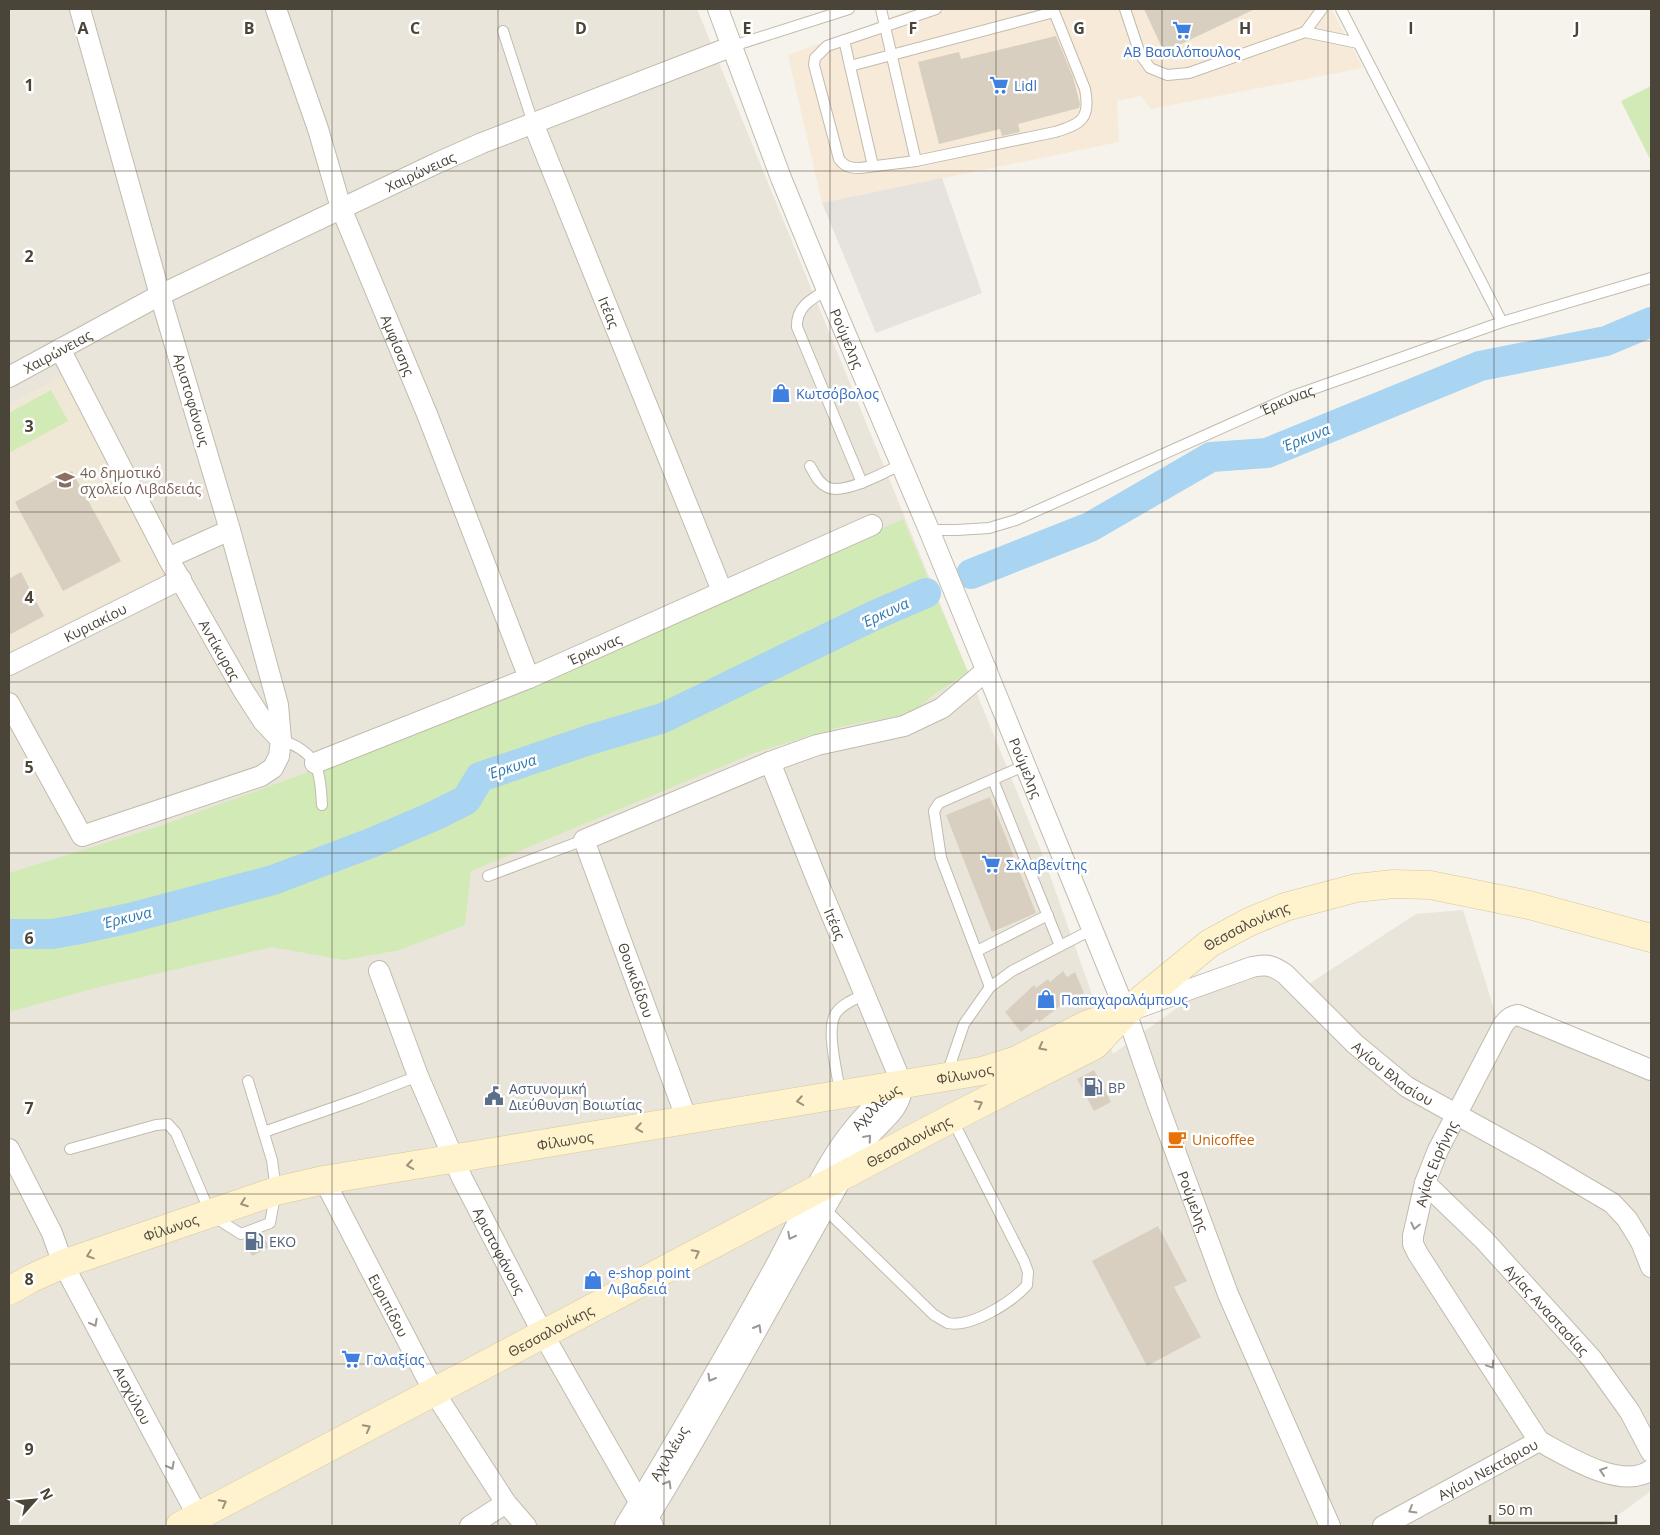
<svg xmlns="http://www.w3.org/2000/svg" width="1660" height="1535" font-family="'Open Sans',sans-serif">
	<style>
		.residential { fill: #eae5da }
		.commercial { fill: #f7ead8 }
		.industrial { fill: #e6e2dd }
		.education { fill: #efe8d6 }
		.green { fill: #d2eab5 }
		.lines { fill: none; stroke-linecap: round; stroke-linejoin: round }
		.river { stroke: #a9d4f2; stroke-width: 30 }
		.building { fill: #d8cfc1 }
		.lane-casing { stroke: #c2bbae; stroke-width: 12 }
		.street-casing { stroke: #c2bbae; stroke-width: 22 }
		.secondary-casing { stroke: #d6c79b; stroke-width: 29 }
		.lane { stroke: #fff; stroke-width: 10 }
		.street { stroke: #fff; stroke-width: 20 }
		.secondary { stroke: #fff3cd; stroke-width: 28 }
		.oneway { stroke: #9c937c }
		.oneway2 { stroke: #9c9892 }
		.grid { fill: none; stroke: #4b4439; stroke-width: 1; stroke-opacity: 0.55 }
		.labels { text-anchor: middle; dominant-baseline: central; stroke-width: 5; stroke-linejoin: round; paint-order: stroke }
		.shop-label { font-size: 14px; fill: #366cbe; stroke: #fff; text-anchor: start }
		.street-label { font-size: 14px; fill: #4b4439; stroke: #fff }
		.education-label { font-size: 14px; fill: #785e54; stroke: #fff; text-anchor: start }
		.service-label { font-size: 14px; fill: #4e5e75; stroke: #fff; text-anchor: start }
		.food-label { font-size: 14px; fill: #c56008; stroke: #fff; text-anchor: start }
		.water-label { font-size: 15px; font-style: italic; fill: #2e7ab2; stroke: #fff }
		.grid-label { font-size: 16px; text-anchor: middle; font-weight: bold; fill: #4b4439; stroke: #fff; stroke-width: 5; stroke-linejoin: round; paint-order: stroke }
	</style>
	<rect width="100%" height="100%" fill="#f6f3ec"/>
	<path class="residential" d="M9,9H697L1042,853L1113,1054L1185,1002L1267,974L1292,995L1416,914L1463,910L1504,1041L1514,1019L1651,1074V1491L1603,1526H9Z"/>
	<path class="commercial" d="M912,9H1331L1363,68L1151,109L1141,96L1117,101L1119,142L822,203L788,55Z"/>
	<path class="industrial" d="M942,178L982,293L876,333L822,203Z"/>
	<path class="education" d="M66,374L170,575L9,657V404Z"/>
	<path class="green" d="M1651,86V161L1621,101Z
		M51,390L68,421L9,453V413Z
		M903,519L968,672L932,696L919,708L898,716L843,726L757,752L471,871L465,925L400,950L344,960L272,947L99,987L9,1012V873L157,827L375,748L714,605Z"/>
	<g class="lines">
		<path class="river" d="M971,574L1090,527L1211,457L1267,453L1480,366L1606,341L1651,322
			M9,934H52L75,930L130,918L273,880L371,843L434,816L466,800L480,777L589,740L663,718L873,616L926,593"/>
	</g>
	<path class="building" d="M1144,9H1255L1164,52Z
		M1056,36L1073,77L1080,104L1079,108L1018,124L1020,132L1002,136L1000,129L939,144L918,62L959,52L961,59Z
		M72,471L121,561L63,591L15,502Z
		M21,572L44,616L9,635V579Z
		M990,797L1036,913L992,932L946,815Z
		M1063,971L1067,977L1075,972L1084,993L1063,1004L1039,1022L1037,1019L1021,1032L1005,1012L1034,985L1036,988L1048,979L1050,982Z
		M1094,1070L1111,1102L1094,1111L1077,1079Z
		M1158,1226L1187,1281L1174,1287L1201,1337L1147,1366L1092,1261Z
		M262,1233L269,1247L252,1256L244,1241Z"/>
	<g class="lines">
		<g class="lane-casing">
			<g id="lane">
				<path d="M881,9L916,161L1055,132C1081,124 1091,119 1085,89L1053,9"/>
				<path d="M1125,9L1140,54L1150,68L1167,75L1189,73L1305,32L1358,43"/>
				<path d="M1341,9L1502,322"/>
				<path d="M503,31L533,123"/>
				<path d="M1305,32L1322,9"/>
				<path d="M844,40L873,166"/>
				<path d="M733,46L849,9"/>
				<path d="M850,66L1054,12"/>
				<path d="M916,161L860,168C850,168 845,167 839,159L814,65L815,58L827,46L936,9"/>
				<path d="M827,290C811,299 796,307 797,327L862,483"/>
				<path d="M810,466C815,474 818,483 827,487C843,496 885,472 900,465"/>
				<path id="s1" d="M929,530H957L989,528L1016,520L1293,396L1502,322L1651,278"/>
				<path d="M281,740C318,752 320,770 322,805"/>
				<path d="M993,780L1060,946"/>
				<path d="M488,876L584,840"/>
				<path d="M977,951L1048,915"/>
				<path d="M990,987L941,858L934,811L939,803L1026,765"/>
				<path d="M947,1074L964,1024L990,987L1012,971L1093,929"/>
				<path d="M840,1093C838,1074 825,1030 836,1013C842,1004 855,999 865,994"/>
				<path d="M264,1132L361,1098L418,1076"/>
				<path d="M70,1149L156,1125L168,1124L176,1133L211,1215L241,1234L270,1223L276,1191L272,1160L248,1081"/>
				<path d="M825,1209L934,1315C938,1317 943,1321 948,1323C971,1328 1012,1302 1027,1285L1028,1272L1024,1261L952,1119"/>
			</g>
		</g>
		<g class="street-casing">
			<g id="street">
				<path id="s2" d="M276,9L318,129L341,208L427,414L529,678"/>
				<path id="s3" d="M718,9L781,178L827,290L929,530L1126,1012L1157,1102L1228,1294L1330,1526"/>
				<path id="s4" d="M533,123L722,591"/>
				<path id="s5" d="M60,349L168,558L243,690L263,721L281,740"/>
				<path id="s6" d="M9,377L160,295L437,163L482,143L733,46"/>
				<path d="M168,558L230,530"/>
				<path id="s7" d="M9,665L181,579"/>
				<path d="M9,703L82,836L261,776L273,768L279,756L281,740L278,705L230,530L160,295L80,9"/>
				<path id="s8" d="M315,763L529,678L872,525"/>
				<path id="s9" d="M379,971L418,1076L462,1178L543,1334L653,1526"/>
				<path id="s10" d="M1140,1007L1252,967C1267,964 1272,965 1285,974L1355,1044L1407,1087L1539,1160L1612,1203L1627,1219L1641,1242L1651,1267"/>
				<path d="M687,1120L584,840L770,762L817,745L904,726L942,708L987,670"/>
				<path id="s11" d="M9,1149L52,1233L63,1264L203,1526"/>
				<path id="s12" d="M324,1180L434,1392L506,1503L526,1526"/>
				<path id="s13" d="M1425,1183L1484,1240L1592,1359L1630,1412L1651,1452"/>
				<path id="s14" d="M1539,1441L1418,1254L1413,1244V1236L1425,1183L1438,1150L1502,1027C1506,1020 1510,1016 1518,1015L1651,1070"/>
				<path d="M470,1526L506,1503"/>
				<path id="s15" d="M625,1526C675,1443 724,1359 771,1274C808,1208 834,1129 900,1086"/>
				<path d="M643,1526C713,1412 776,1294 842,1178C849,1166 856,1153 864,1142C878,1123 903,1110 902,1084L817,880L770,762"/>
				<path id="s16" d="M1383,1526L1539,1441C1567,1456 1621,1491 1651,1470"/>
			</g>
		</g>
		<g class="secondary-casing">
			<g id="secondary">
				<path id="s17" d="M9,1291L32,1278L63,1264L276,1191L324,1180L982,1071L1017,1060L1086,1025L1124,1012"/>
				<path id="s18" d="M180,1526L952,1118L1095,1045L1126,1012L1210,943L1249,922L1285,907L1356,888L1394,884L1430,885L1529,905L1651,938"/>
			</g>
		</g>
		<use href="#lane" class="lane"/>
		<use href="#street" class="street"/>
		<use href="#secondary" class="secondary"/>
	</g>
	<defs><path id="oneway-chevron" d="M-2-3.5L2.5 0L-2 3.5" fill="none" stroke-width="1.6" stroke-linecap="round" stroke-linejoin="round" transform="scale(1.25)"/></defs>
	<g class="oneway">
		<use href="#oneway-chevron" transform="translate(1042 1047) rotate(152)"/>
		<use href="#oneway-chevron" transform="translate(800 1101) rotate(171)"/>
		<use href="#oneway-chevron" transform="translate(979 1104) rotate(-27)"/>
		<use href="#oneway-chevron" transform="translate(639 1128) rotate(171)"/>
		<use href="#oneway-chevron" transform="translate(410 1165) rotate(171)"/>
		<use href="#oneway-chevron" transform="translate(244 1203) rotate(160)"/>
		<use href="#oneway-chevron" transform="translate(696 1253) rotate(-28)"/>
		<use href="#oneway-chevron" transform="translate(90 1255) rotate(161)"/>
		<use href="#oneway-chevron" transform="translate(367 1428) rotate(-28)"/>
		<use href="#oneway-chevron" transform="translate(223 1503) rotate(-28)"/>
	</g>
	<g class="oneway2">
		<use href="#oneway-chevron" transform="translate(868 1138) rotate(-49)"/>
		<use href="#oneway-chevron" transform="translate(1415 1226) rotate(103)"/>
		<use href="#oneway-chevron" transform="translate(791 1236) rotate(117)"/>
		<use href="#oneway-chevron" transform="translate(94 1323) rotate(62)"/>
		<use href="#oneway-chevron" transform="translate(758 1328) rotate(-60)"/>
		<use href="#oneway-chevron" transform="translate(1491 1365) rotate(56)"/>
		<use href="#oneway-chevron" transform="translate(711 1378) rotate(120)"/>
		<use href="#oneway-chevron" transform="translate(171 1466) rotate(62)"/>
		<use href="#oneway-chevron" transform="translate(1603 1471) rotate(-162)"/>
		<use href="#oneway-chevron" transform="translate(668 1484) rotate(-60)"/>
		<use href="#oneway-chevron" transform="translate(1412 1510) rotate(150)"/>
	</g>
	<path class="grid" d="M166,9V1526M332,9V1526M498,9V1526M664,9V1526M830,9V1526M996,9V1526M1162,9V1526M1328,9V1526M1494,9V1526M9,171H1651M9,341H1651M9,512H1651M9,682H1651M9,853H1651M9,1023H1651M9,1194H1651M9,1364H1651"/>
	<defs>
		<g id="supermarket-bare" transform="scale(1.5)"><path d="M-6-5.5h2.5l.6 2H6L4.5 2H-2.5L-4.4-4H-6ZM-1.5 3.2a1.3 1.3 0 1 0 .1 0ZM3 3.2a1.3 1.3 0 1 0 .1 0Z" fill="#3f7fe0" stroke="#fff" stroke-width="2.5" paint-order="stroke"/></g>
		<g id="shop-bare" transform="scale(1.5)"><path d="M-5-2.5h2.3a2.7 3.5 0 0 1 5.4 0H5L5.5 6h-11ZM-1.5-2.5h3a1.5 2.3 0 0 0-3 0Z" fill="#3f7fe0" stroke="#fff" stroke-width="2.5" paint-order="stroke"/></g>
		<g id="school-bare" transform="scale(1.5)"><path d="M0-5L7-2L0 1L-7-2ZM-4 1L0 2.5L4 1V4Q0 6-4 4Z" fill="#8d6e63" stroke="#fff" stroke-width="2.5" paint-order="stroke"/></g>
		<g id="fuel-bare" transform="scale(1.5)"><path d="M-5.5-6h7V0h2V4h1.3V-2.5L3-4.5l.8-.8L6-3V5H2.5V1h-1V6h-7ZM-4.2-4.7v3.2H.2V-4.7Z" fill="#5c6f8a" stroke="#fff" stroke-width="2.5" paint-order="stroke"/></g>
		<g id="civic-bare" transform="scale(1.5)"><path d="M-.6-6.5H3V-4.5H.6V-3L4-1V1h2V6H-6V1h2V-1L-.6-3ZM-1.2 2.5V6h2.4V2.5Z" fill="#5c6f8a" stroke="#fff" stroke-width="2.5" paint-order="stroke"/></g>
		<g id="cafe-bare" transform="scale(1.5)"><path d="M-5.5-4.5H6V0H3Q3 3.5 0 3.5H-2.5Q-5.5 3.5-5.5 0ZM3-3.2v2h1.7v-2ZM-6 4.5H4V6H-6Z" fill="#e8710a" stroke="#fff" stroke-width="2.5" paint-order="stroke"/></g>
	</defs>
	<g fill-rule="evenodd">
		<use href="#supermarket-bare" x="1182" y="30"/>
		<use href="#supermarket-bare" x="999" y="85"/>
		<use href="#shop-bare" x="781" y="393"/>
		<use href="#school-bare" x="65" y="480"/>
		<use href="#supermarket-bare" x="991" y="864"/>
		<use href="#shop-bare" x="1046" y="999"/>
		<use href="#fuel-bare" x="1093" y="1087"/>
		<use href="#civic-bare" x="494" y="1096"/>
		<use href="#cafe-bare" x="1177" y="1139"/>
		<use href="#fuel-bare" x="254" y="1241"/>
		<use href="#shop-bare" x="593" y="1280"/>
		<use href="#supermarket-bare" x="351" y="1359"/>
	</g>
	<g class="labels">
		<g class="shop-label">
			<text x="1182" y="51" text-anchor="middle">ΑΒ Βασιλόπουλος</text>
			<text x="1014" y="85">Lidl</text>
			<text x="796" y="393">Κωτσόβολος</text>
			<text x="1006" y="864">Σκλαβενίτης</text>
			<text x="1061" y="999">Παπαχαραλάμπους</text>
			<text x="608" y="1272">e-shop point<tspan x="608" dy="16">Λιβαδειά</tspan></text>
			<text x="366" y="1359">Γαλαξίας</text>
		</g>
		<g class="street-label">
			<text stroke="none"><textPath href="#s6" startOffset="460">Χαιρώνειας</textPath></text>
			<text stroke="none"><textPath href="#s4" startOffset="204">Ιτέας</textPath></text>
			<text stroke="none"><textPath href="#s3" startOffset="354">Ρούμελης</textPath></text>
			<text stroke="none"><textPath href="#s2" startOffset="358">Αμφίσσης</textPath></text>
			<text stroke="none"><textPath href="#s6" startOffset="55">Χαιρώνειας</textPath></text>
			<text transform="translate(192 400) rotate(74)">Αριστοφάνους</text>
			<text stroke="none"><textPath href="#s1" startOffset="385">Έρκυνας</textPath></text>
			<text stroke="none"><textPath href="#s7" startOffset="96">Κυριακίου</textPath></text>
			<text stroke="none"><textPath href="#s8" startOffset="302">Έρκυνας</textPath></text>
			<text stroke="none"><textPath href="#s5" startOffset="341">Αντίκυρας</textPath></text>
			<text stroke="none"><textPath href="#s3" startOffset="819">Ρούμελης</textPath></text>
			<text transform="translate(835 924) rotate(67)">Ιτέας</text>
			<text stroke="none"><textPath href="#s18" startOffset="1228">Θεσσαλονίκης</textPath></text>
			<text transform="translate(636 980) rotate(70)">Θουκιδίδου</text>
			<text stroke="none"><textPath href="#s10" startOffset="301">Αγίου Βλασίου</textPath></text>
			<text stroke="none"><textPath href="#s17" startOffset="984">Φίλωνος</textPath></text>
			<text stroke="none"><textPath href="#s15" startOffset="490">Αχιλλέως</textPath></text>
			<text stroke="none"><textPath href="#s17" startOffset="579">Φίλωνος</textPath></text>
			<text stroke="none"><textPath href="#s18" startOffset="824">Θεσσαλονίκης</textPath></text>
			<text stroke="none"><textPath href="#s14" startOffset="318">Αγίας Ειρήνης</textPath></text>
			<text stroke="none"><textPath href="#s3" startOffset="1284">Ρούμελης</textPath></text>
			<text stroke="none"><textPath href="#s17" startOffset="174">Φίλωνος</textPath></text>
			<text stroke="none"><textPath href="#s9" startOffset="305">Αριστοφάνους</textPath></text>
			<text stroke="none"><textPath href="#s12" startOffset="141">Ευριπίδου</textPath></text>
			<text stroke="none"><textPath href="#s13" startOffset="176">Αγίας Αναστασίας</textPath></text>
			<text stroke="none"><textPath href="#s18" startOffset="419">Θεσσαλονίκης</textPath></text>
			<text stroke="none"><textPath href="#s11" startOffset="276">Αισχύλου</textPath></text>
			<text stroke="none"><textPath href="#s15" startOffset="85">Αχιλλέως</textPath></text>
			<text stroke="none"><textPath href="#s16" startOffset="119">Αγίου Νεκτάριου</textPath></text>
		</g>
		<g class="education-label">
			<text x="80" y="472">4ο δημοτικό<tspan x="80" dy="16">σχολείο Λιβαδειάς</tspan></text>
		</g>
		<g class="service-label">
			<text x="1108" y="1087">BP</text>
			<text x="509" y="1088">Αστυνομική<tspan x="509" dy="16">Διεύθυνση Βοιωτίας</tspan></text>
			<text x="269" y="1241">EKO</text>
		</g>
		<g class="food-label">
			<text x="1192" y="1139">Unicoffee</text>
		</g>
		<g class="water-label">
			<text transform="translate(1306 437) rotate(-22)">Έρκυνα</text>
			<text transform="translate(885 612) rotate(-25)">Έρκυνα</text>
			<text transform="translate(512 766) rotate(-18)">Έρκυνα</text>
			<text transform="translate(127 917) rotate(-14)">Έρκυνα</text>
		</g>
	</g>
	<g class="grid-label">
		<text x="83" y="34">A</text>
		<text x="249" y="34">B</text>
		<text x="415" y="34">C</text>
		<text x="581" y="34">D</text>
		<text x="747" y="34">E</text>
		<text x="913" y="34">F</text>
		<text x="1079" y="34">G</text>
		<text x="1245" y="34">H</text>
		<text x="1411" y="34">I</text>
		<text x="1577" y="34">J</text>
		<text x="29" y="91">1</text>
		<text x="29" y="262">2</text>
		<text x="29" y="432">3</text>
		<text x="29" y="603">4</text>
		<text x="29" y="773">5</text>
		<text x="29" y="944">6</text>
		<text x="29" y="1114">7</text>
		<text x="29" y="1285">8</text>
		<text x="29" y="1455">9</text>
	</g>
	<rect width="1660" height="1535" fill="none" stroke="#4b4439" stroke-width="20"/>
	<g transform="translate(35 1500) rotate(63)" stroke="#ffffff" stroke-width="4" paint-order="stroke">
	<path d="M0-4L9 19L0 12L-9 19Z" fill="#4b4439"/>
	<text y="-8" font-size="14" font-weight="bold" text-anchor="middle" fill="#4b4439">N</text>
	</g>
	<path d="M1490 1515v8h126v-8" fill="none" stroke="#4b4439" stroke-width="2.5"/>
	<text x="1498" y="1515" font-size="15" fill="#4b4439" stroke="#ffffff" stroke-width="4" paint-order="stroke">50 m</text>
</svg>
